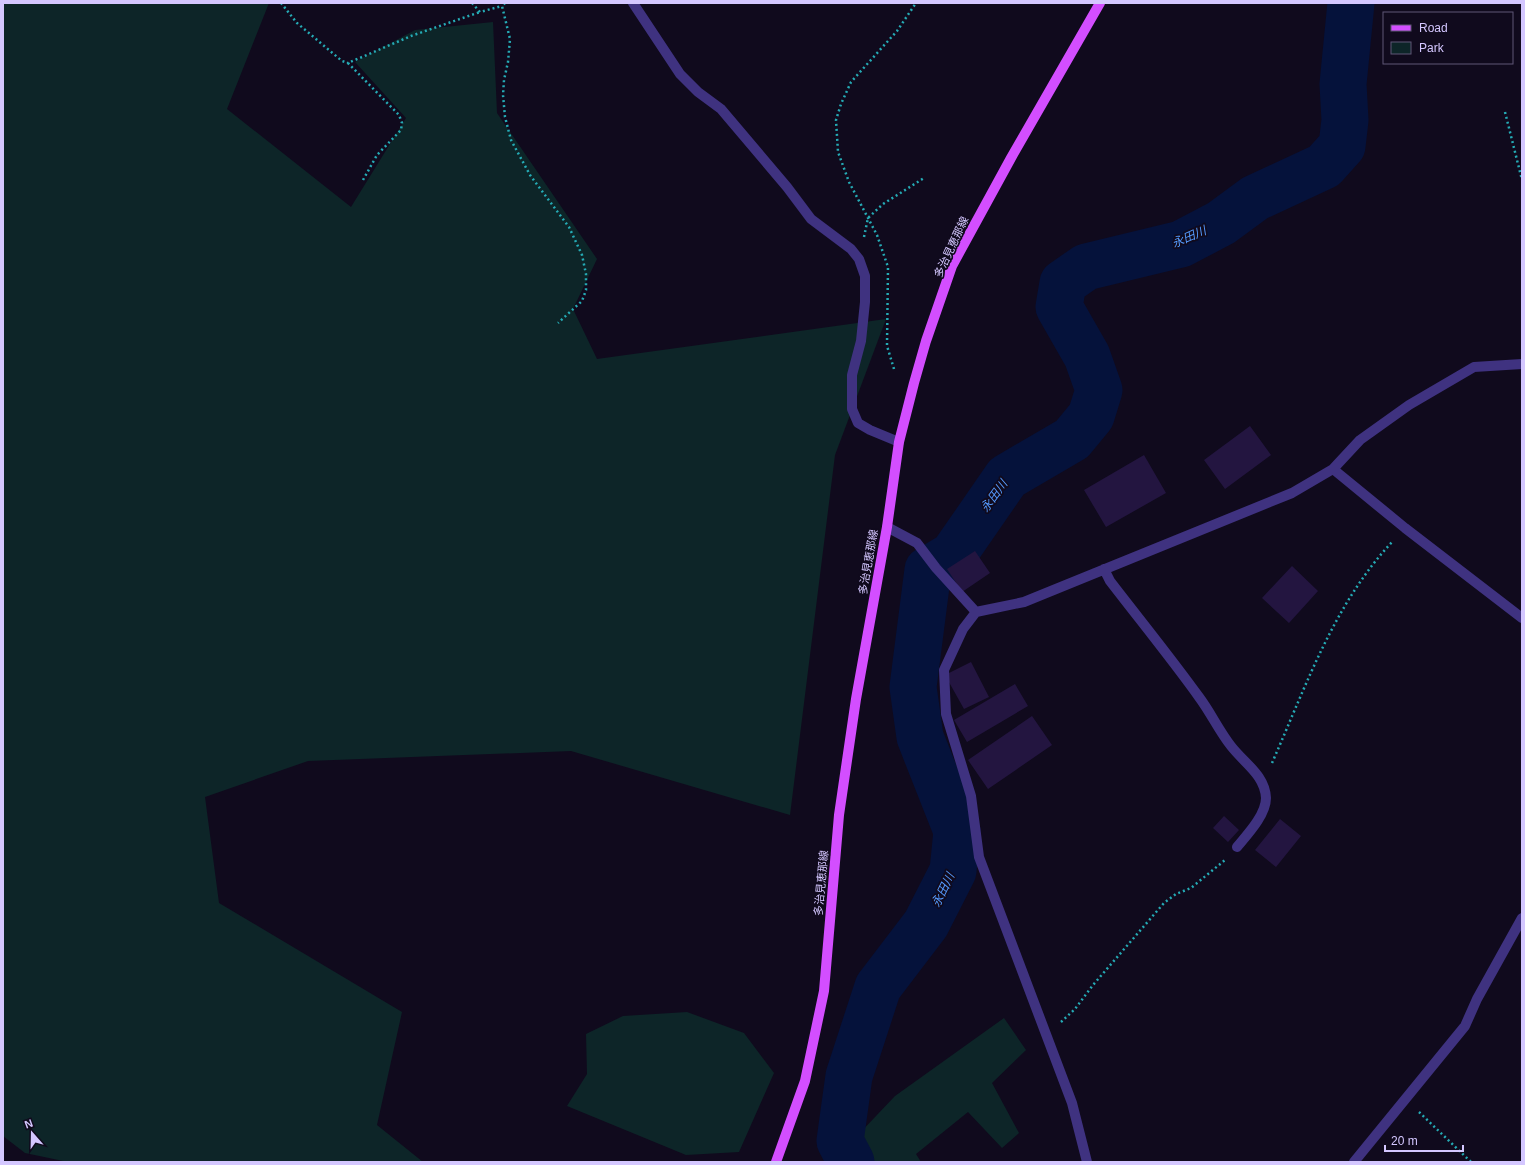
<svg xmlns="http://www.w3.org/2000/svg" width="1525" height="1165" font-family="Arial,'Noto Sans JP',sans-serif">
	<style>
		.green { fill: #0d2528 }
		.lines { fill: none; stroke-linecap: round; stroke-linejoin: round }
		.river { stroke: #05123b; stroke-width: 47 }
		.building { fill: #231540 }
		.path { stroke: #25abb5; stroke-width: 2.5; stroke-dasharray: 2 3; stroke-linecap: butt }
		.minor { stroke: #3f3280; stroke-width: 10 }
		.major { stroke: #d34eff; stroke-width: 10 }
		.labels { text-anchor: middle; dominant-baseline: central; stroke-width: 3.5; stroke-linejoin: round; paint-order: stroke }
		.street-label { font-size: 11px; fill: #d4c7ff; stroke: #100a1d }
		.water-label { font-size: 12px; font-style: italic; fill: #559bff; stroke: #100a1d }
	</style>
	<rect width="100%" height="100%" fill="#100a1d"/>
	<path class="green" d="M3,3H269L227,109L351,207L406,118L355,62L415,30L493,22L497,113L597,259L573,309L597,359L886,319L835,455L790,815L571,751L308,761L205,797L219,903L402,1012L377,1125L423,1162H68L25,1153L3,1136Z
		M687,1012L744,1033L774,1073L739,1152L686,1155L567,1106L587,1074L586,1034L623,1016Z
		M1004,1018L1026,1050L992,1083L1019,1133L1002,1148L968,1112L916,1154L921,1162H874L857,1136L895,1096Z"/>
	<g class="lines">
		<path class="river" d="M851,1162L840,1141L849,1076L878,987L926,924L953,871L957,831L920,737L913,687L928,570L953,555L1007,477L1072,439L1091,416L1099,390L1087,356L1059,307L1063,283L1086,267L1181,244L1221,223L1255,198L1324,166L1342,146L1345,120L1343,84L1351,3"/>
	</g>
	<path class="building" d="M1250,426L1271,455L1225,489L1204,460Z
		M1144,455L1166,493L1106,527L1084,490Z
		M975,551L990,573L962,592L947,569Z
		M1292,566L1318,591L1289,623L1262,598Z
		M971,662L989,697L964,709L945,675Z
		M1015,684L1028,706L967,742L954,720Z
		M1032,716L1052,745L988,789L968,760Z
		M1224,816L1239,830L1228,842L1213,828Z
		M1280,819L1301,836L1276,867L1255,850Z"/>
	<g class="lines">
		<path class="path" d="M281,3L297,23L342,61L348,63
			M472,3L480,12L502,6
			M505,3L502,6L510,39L508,62L504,80L503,95L505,117L511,140L530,175L569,227L582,255L586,274V290L582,301L558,323
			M1505,112L1522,180
			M363,180L377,155L401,130L402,123L399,115L348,63L411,36L480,12
			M864,237L868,218L883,204L924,178
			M894,369L887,346L888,267L877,235L849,182L838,152L836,120L841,104L851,82L897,31L916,3
			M1272,763C1306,686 1334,604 1392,542
			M1061,1022L1075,1009L1093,985L1164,903L1176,894L1191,888L1225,860
			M1419,1112L1471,1162"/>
		<path class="minor" d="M633,3L680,74L698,92L721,109L787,187L811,219L851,249L859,259L865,276V302L861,341L852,375V409L858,423L870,430L899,442
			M1333,469L1405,528L1522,618
			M887,527L917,543L936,568L976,612L1024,602L1292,493L1333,469L1360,440L1409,405L1474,367L1522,364
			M1104,569L1110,581C1140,620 1171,658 1199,697C1211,713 1219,731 1231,746C1244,763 1265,775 1266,798C1266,815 1247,835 1237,847
			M976,612L963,629L944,670L946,714L971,796L979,857L1072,1103L1087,1162
			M1354,1162L1465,1026L1477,999L1522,918"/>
		<path class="major" d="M776,1162L805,1081L824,991L839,815L856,699L887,527L899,442L914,383L926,341L952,266L1011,158L1100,3"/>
	</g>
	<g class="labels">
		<g class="street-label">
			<text transform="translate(951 247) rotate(-65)">多治見恵那線</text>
			<text transform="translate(868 562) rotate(-80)">多治見恵那線</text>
			<text transform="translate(821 883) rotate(-85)">多治見恵那線</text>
		</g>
		<g class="water-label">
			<text transform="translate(1189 237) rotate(-23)">永田川</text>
			<text transform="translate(994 496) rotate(-54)">永田川</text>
			<text transform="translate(943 890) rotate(-64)">永田川</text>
		</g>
	</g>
	<rect width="1525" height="1165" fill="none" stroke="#d4c7ff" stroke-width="8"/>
	<rect x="1383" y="12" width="130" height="52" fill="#100a1d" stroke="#5e5677"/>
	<rect x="1391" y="25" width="20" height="6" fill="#d34eff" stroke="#5e5677"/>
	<text x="1419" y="32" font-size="12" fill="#d4c7ff">Road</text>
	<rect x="1391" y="42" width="20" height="12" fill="#0d2528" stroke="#5e5677"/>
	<text x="1419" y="52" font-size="12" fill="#d4c7ff">Park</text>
	<g transform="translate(32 1133) rotate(340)" stroke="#100a1d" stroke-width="3" paint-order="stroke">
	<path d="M0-3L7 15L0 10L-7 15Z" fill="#d4c7ff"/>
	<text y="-6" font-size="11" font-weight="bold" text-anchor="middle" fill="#d4c7ff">N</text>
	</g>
	<path d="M1385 1145v6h78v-6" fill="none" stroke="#d4c7ff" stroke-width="2"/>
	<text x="1391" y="1145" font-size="12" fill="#d4c7ff" stroke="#100a1d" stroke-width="3" paint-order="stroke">20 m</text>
</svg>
